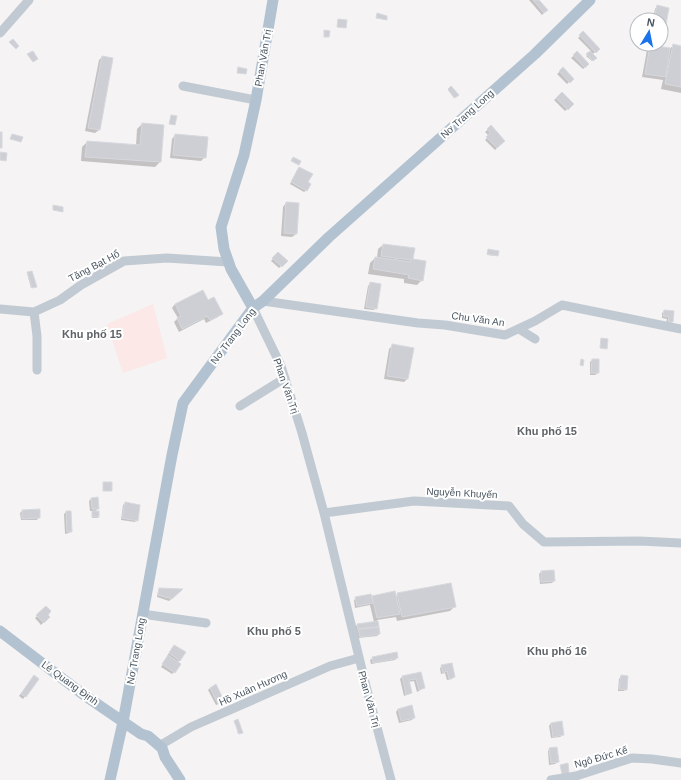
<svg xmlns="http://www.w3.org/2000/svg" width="681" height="780" font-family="Arial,sans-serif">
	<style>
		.medical { fill: #fce8e6 }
		.shadow { fill: #0003 }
		.building { fill: #cdcfd5; stroke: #d7d9de; fill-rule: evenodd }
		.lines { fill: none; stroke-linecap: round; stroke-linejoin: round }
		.minor { stroke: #c1cad2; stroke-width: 9 }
		.major { stroke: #b3c2d1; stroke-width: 11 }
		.labels { text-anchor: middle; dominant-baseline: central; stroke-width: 4; stroke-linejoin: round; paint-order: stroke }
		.street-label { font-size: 10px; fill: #4a5661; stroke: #fff }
		.neighbourhood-label { font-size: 11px; font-weight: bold; fill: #5f6368; stroke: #fff }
	</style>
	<rect width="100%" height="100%" fill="#f5f3f3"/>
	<path class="medical" d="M153,304L167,358L123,373L107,324Z"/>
	<path class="shadow" d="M529,0H538L547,10L542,15Z
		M657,6L665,24L663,26H661V20H653L655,9Z
		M583,33L598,49L592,55L595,58L592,61L586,56L591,51L578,38Z
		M650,46L669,49L673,46L681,47V93L661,89L663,80L642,77L647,50Z
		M577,53L588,64L583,69L571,58Z
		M102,57L99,130L95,133L85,131L99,60Z
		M563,69L572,79L567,84L557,74Z
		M451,87L458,95L454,98L448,90Z
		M562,93L573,104L565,111L554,100Z
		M142,124L163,126L160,162L155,167L81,161L82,147L87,142L136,146L137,129Z
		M491,127L504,141L495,150L485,140L489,136L485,132Z
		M175,135L205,157L201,161L170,158L172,139Z
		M297,170L307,190L304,192L290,184Z
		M286,203L296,234L292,237L281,236L283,207Z
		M383,245L412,260L422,280L417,285L404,283V279L368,274L370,263L375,258H377L378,249Z
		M488,250L498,252L497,256L487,255Z
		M278,253L286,261L279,268L271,261Z
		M27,273H28L35,287L31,288Z
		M370,283L376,308L374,310L364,309L368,286Z
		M208,301L221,313L218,317L206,323L204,319L179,332L174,322L178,318L172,308L175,304Z
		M664,311L673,312L672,322L670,324L666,323L667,319L662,318V313Z
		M393,345L407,379L404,382L384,379L389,349Z
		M592,360L598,373L595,375H590V362Z
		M91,499L98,508L95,512L98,517V518H92V513L94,511H90L89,501Z
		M125,503L137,520L135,522L121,520L123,505Z
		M22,511L39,517L37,520H21L20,513Z
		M66,512H70L71,531L69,533L65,534L64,514Z
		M541,572L554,581L552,583L540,584L539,574Z
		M160,589L181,590L169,601L157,597L158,591Z
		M398,594L455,606L450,611L397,621L396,617L377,620L379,634L377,636L358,638L355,627L357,625L374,622L370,605L355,608L354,600L356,598L371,599L373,597H395Z
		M46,607V615L49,617L41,625L35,618Z
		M172,648L180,660L177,663L174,672L172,674L161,667L169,656H167Z
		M373,658H397L395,660L371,664L370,660Z
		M442,666L454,677L452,679L447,680L445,673L441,674L440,668Z
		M420,673L424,688L417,692L414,681L408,682L411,693L404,696L400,679L402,677Z
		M621,676L626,689L624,691H618L619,679Z
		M32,678L38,679L23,699L19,696Z
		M210,688L223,701L221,703L216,705L208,690Z
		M398,709L414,718L412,720L399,723L396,712Z
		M235,721L241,733L238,734Z
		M551,723L563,735L560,737L551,738L549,726Z
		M550,749L558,762L555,764L549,765L548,751Z"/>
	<path class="building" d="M533,0H539L548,10L544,13Z
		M657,5L669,8L666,24H661V20H654Z
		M377,13L387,16V20L376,18Z
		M338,19L347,20L346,28L337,27Z
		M324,30L330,31L329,37H324Z
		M583,31L600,49L596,53L579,35Z
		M13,39L19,46L16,49L9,42Z
		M673,44L681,46V87L665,84Z
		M650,45L670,48L666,77L645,74Z
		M33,51L38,59L33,62L27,54Z
		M577,51L589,64L585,68L573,55Z
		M590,51L597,58L593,61L586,54Z
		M102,56L113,58L100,130L88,128Z
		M238,67L247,69L246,74L237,73Z
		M563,67L574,79L570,83L559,71Z
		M451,86L459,95L455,98L448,89Z
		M562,92L574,104L568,110L556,98Z
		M171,115L177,116L175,125L169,124Z
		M142,123L164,125L161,162L85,157L87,141L140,145Z
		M491,125L505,141L497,148L486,137L490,133L487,129Z
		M0,132H2V148H0Z
		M12,134L23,137L21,142L10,139Z
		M175,134L208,137L206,158L173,155Z
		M0,152L7,153L6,161L0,160Z
		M293,157L301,161L299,165L291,161Z
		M299,167L313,174L308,182L311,184L307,191L291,182Z
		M286,202L299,203L297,234L284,233Z
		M53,205L63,207V212L53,210Z
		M383,244L415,248L413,259L426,261L423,281L408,278L409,275L373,269L375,257L395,260V258L381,256ZM397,258L411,260L410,262L397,260Z
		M488,249L499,251L498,256L487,254Z
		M278,252L288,261L282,267L272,258Z
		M32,271L37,287L32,288L27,272Z
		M370,282L381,284L377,309L366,307Z
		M203,290L208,300L214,297L223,314L210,320L207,316L182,329L177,318L181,316L175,304Z
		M664,310L674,311L673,322H668L669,317L663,316Z
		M601,338L608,339L607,349L600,348Z
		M392,344L414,348L408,379L387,376Z
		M581,359L584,360L583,366L580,365Z
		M592,359H599V373H591Z
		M103,482H112V491H103Z
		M98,497L99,509H92L91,498Z
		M125,502L140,505L138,521L122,518Z
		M40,509V518L22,519V510Z
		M66,511H71L72,532H67Z
		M92,511H99V517H92Z
		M554,570L555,581L541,582V571Z
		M451,583L456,607L402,617L397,593Z
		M159,588L183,589L172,599L158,595Z
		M395,591L400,614L377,618L372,596Z
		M371,594L373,603L357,606L355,597Z
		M46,606L51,611L48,615L50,617L44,623L36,615Z
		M378,621L379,627L358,629L357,624Z
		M379,627L380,634L360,637L358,629Z
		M174,645L186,652L180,661L169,653Z
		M397,652L398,658L373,663L372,657Z
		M168,655L181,664L175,673L162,664Z
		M452,663L455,677L449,679L447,671L443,673L441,665Z
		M421,672L425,688L419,690L416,679L409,680L412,693L406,695L402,676Z
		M34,675L39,679L26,697L21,694Z
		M621,675L628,676L627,690L619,689Z
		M216,684L224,701L218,704L210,688Z
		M412,705L415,718L401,721L398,709Z
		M238,719L243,733L239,734L234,721Z
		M562,721L564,735L553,737L551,723Z
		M557,747L559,762L551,763L549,748Z
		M568,763L569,773L562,774L560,765Z"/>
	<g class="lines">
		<path class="minor" d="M0,33L29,0
			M183,86L256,100
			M263,301L418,323L445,325L505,335L535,321L562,305L681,329
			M253,308L281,366L302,433L324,513L366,686L391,780
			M0,309L34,312L60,300L81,285L124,261L167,258L228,262
			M34,312L37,336V370
			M519,329L535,339
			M240,406L285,378
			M324,513L414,501L509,506L523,524L544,542L639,541L681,543
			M142,614L206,623
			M159,746L191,727L330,666L359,658
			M551,780L576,776L632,758L652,759L681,763"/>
		<path class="major" d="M253,308L231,269L224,249L221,227L244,155L256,100L273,0
			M0,631L84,695L141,734L148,736L162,748L165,757L180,780
			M110,780L123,722L172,455L183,403L253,308L263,301L329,237L535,54L590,0"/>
	</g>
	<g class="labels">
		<g class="street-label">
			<text transform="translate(263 58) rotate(-80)">Phan Văn Trị</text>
			<text transform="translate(467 114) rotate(-42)">Nơ Trang Long</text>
			<text transform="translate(94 266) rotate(-28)">Tăng Bạt Hổ</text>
			<text transform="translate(478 319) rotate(8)">Chu Văn An</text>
			<text transform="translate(233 336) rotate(-53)">Nơ Trang Long</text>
			<text transform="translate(286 386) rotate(71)">Phan Văn Trị</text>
			<text transform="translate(462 493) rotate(3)">Nguyễn Khuyến</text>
			<text transform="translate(136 651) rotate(-80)">Nơ Trang Long</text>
			<text transform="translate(70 683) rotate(36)">Lê Quang Định</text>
			<text transform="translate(253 688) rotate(-24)">Hồ Xuân Hương</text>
			<text transform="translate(369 699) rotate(75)">Phan Văn Trị</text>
			<text transform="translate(601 757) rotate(-16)">Ngô Đức Kế</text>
		</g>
		<g class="neighbourhood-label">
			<text x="92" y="334">Khu phố 15</text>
			<text x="547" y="431">Khu phố 15</text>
			<text x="274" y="631">Khu phố 5</text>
			<text x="557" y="651">Khu phố 16</text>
		</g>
	</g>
	<g transform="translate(649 32) rotate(10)"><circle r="19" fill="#ffffff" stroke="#b7bbc0"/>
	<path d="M0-3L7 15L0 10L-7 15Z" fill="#1a73e8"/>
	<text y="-6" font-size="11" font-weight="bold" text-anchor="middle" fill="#4a5661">N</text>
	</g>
</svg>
